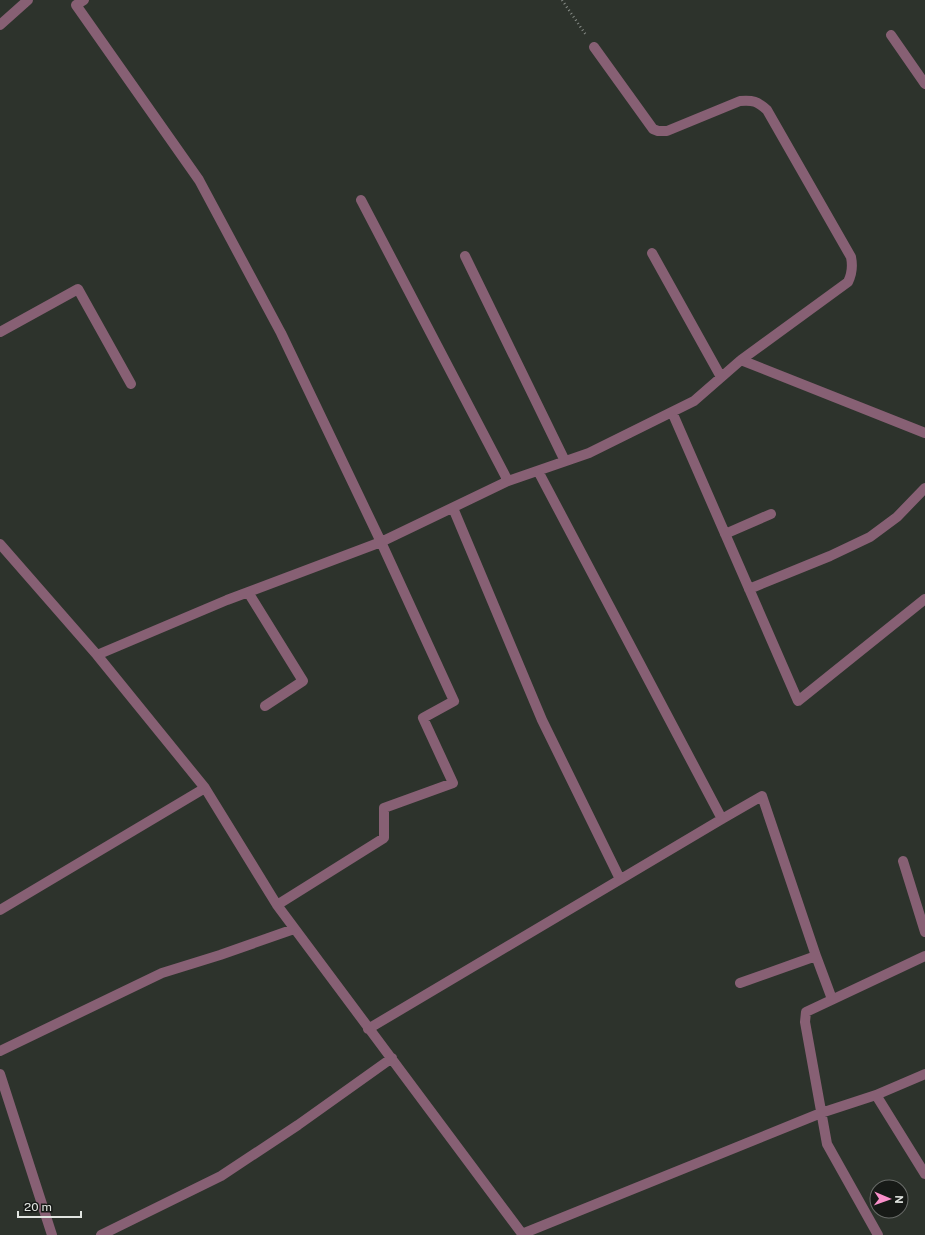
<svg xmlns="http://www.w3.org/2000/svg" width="925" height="1235" font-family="'Public Sans',sans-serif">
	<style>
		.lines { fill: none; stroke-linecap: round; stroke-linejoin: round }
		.path { stroke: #898e89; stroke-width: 2.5; stroke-dasharray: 1 3; stroke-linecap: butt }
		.minor { stroke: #876074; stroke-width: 10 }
	</style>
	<rect width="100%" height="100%" fill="#2d332c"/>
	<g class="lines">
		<path class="path" d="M562,0L586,35"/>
		<path class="minor" d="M84,0L76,5L199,180L281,333L381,542L454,701L423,718L453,783L384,808V838L277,905
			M0,25L28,0
			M891,35L925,84
			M361,200L508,481
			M652,253L721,377
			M465,256L565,461
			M0,332L78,289L131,384
			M741,360L925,433
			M672,412L798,701L925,599
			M538,471L722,819
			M453,508L542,720L620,879
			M725,534L771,514
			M0,544L97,655L205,788L277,905L523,1235
			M749,589L830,556L870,537L897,517L925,488
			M248,592L303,681L265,706
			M97,655L227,600L381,542L508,481L589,453L694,401L741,360L848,282C852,274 853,267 851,257L767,110C757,101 753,100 740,101L667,131H658L653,129L594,47
			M903,861L925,932
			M0,910L205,788
			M740,983L816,956
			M368,1029L722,819L762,796L816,956L832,999
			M0,1051L162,973L220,955L294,929
			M0,1074L52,1235
			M876,1095L925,1174
			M522,1234L821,1113L876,1095L925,1074
			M101,1235L221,1176L298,1125L392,1058
			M878,1235L827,1144L805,1022L806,1012L925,956"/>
	</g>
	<g transform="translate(889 1199) rotate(92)"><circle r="19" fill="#171a17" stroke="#686b68"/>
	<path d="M0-3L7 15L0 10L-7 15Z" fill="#f98fca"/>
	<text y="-6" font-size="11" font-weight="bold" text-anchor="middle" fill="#e1e5e1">N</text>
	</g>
	<path d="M18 1211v6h63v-6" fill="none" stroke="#e1e5e1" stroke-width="2"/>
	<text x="24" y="1211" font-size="12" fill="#e1e5e1" stroke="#171a17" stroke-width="3" paint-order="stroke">20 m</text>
</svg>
